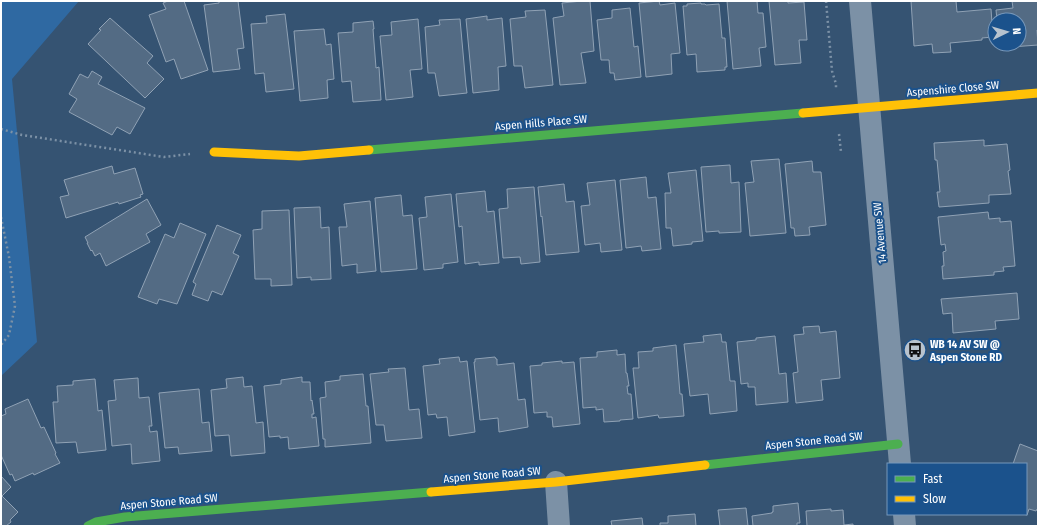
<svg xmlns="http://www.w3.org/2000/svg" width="1039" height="527" font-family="'Fira Sans Condensed',sans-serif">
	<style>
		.green { fill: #2f69a2 }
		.building { fill: #536b84; stroke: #90a2b5 }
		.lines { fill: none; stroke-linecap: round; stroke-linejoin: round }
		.path { stroke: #7c91a6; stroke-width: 2.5; stroke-dasharray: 2 3; stroke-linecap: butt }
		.street { stroke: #7c91a6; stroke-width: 22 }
		.fast { stroke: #4caf50; stroke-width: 9 }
		.slow { stroke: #ffc107; stroke-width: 9 }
		.labels { text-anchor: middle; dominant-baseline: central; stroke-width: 4; stroke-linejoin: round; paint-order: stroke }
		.street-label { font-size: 11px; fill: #fff; stroke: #1b528c }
		.poi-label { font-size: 11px; font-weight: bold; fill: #fff; stroke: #1b528c; text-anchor: start }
	</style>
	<rect width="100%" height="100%" fill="#355372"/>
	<path class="green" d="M1,1H79L12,79L37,342L1,376Z"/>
	<path class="building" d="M168,1H184L208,70L181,79L174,59L166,62L149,15L166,9L163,3Z
		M219,1H238L244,48L237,49L240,69L213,72L204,5L219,3Z
		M582,1H590L594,51L581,53L586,83L560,85L553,18L564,16L562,3Z
		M659,1L660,5L675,3L680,53L671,54L672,74L646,77L639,3Z
		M727,1H757L758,13H763L766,47L759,48L761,66L733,69Z
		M769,1H788V3L804,2L807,40H799L801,63L775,65Z
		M911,1H956L957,12L991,9L993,37L982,38V40L950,43L951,52L933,53L932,44L914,46Z
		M1012,1H1038V30H1037L1038,45L1011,47V45L999,46V44H1019V20H997L996,10L1013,8Z
		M701,3V4H705L706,5L719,4L722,38H725L727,67H725V70L697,72L696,54L687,55L683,6H687V4Z
		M630,8L634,47L638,46L641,77L615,80L614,73H610L609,60H601L597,20L612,18V10Z
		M545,10L553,85L525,88L522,66H514L510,19L526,17L525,11Z
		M285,14L294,89L266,92L264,73L255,74L251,24L267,23L266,16Z
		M487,16V20L502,18L506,66L498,67L499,90L473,93L466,19Z
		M110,18L153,56L147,63L164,79L145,98L88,44L101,30L99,29Z
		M418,19L422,69L410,70L413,97L386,100L380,36L392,35L391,22Z
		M460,19L466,86L467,93L439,96L435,73H428L425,27L440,25L439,20Z
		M373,21L374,29H373L376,68L379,67L381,100L353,102L351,81L342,82L338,33L353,32V23Z
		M324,29L326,45L331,44L334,79L327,80L328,98L300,101L294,31Z
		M92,71L102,77L98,84L145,108L130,134L117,127L112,135L69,112L77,99L69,94L80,74L88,78Z
		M984,140V146L1007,144L1010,170L1008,171L1011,194L989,195V203L939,207L937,192H940L937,160H935L934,143Z
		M779,159L786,233L750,236L745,183L754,182L751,161Z
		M812,161L813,172H821L826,225L809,227L810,235L795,236L794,228H791L785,164Z
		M730,165L731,183L739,182L741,232L719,233V231L706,232L701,167Z
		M112,166L114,174L135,168L143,194L140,195L141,197L119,204L118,202L66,218L60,197L69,195L64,180Z
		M696,170L703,241L692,242V244L673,246L671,228H666L665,193H671L668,173Z
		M646,177L648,198L656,197L661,249L642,251L641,246L626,248L620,180Z
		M615,180L622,250L601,252L600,243L585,245L581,206L590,205L587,183Z
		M564,184L566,202L574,201L579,252L546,255L542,216L541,217L538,187Z
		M534,187L540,262L521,264L520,257L503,258L499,209L508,208L507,189Z
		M485,191L487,212L494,211L499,263L479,265V262L465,264L462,226L459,227L456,194Z
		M451,194L458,262L443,264V268L424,270L419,218L427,217L425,197Z
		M401,195L403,216L412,215L417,269L381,272L375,198Z
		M147,199L161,225L146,234L150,242L106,266L100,253L95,256L92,250L91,251L87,243H88L85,237Z
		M370,201L376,271L357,273V264L342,266L339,227H347L344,204Z
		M320,207L321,228L329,227L331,279L311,280V277L297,278L294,208Z
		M289,210L292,285L271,286V279H255L253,230L262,229V211Z
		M988,212L989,219L1000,218V222L1011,221L1015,266L1003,267L1004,271L994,272V275L943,279L942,266H944L943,252L946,251L945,244L941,245L938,217Z
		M180,223L206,234L177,304L159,299L157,304L138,297L165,234L174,238Z
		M217,225L241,235L233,253L239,256L222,295L212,291L208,301L192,295L196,284L193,282Z
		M1017,293L1019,319L995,321L996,329L953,333L952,313L943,314L941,299Z
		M819,326L820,333L836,331L840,378L821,380L823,400L796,403L793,373L798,372L794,335L804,334L803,327Z
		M721,334L722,342H726L730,381H735L737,411L710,414L708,394L690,396L684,344L704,342L703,336Z
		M775,336L779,374L786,373L788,402L756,405L755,387H748V383L741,384L737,342L756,340V338Z
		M676,345L680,394H682L684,416L659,418L658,415L638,418L633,368H639L638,352L653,351V348Z
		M617,350V355L625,354L626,373H627L629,386H627L628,394H631L633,419L620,420V421L604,422L603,409L596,410V407L583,408L580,358L597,357V352Z
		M459,357L460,362L467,361L475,432L449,436L447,417L437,418L436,414L428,415L423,366L440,364L439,359Z
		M495,357L496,359H497V365L514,363L518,400L525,399L528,427L499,432L498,418L480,420L474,362H475V359Z
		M562,361V363L574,362L580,424L553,427L552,417H547V412L534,413L530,366L542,365V363Z
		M405,368L409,410L419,409L422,438L386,441L384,425H376L370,374L389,372L388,369Z
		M363,374L366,406H368L371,443L325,447V439H323L320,398L326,397L325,382L340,380V376Z
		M243,377L244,387L252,386L256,423L263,422L265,453L231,456L229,435L215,436L211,390L227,388L226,379Z
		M302,377V382H310L311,401L312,400L314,414H312V418L316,417L319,446L289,449L288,437L280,438V436L269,437L264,386L281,384V380Z
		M138,378L139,398L149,397L152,426H149L150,432L157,431L160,461L132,464L131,444L112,446L108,401L116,400L114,380Z
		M95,379L98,411L102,410L106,450L78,453L76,442L56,443L53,402H58L57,386L73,385V381Z
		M199,389L202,423L209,422L212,451L179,454L178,447L165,448L159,393Z
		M28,399L41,428L44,427L56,453L55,454L60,463L34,475L33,473L15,481L12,474L10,475L1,455V416L6,414L5,409Z
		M1020,444L1038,451V509H1037L1036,511L1029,509L1027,515L1023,514H1026V464H1013Z
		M1,476L11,487L2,496L18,512L10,520L11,522L6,526H1Z
		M798,503L800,523H797V526H753L752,516L772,513V512H773V506Z
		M746,508L748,526H720L718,510Z
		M831,509V511L843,510L844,525L853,524V526H807L806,511Z
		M695,514L696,526H660V523H668V516Z
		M642,518L643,526H612L611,521Z"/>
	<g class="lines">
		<path class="path" d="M826,1L832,71L836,84V88
			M1,129L22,135L164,157L190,154
			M839,134L841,152
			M1,217L9,257L15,306L9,335L1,345"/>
		<path class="street" d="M860,1L900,464
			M556,482L559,526
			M904,514L905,526"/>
		<path class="fast" d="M369,150L803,113
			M705,465L898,444
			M88,526L96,522L125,517L431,492"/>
		<path class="slow" d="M803,113L1038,93
			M214,152L299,156L369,150
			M431,492L556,482L705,465"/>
	</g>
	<defs>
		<g id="bus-disc" transform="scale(1.15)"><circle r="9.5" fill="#b8c3ce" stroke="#1b528c"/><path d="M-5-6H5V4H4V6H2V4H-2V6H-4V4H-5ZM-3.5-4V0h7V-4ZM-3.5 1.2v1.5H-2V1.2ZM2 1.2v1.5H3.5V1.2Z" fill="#111"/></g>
	</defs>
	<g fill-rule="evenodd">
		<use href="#bus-disc" x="915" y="350"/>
	</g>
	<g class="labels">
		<g class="street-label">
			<text transform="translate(953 89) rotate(-5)">Aspenshire Close SW</text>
			<text transform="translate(541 123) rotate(-5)">Aspen Hills Place SW</text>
			<text transform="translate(880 233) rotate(-95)">14 Avenue SW</text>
			<text transform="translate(814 441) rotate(-6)">Aspen Stone Road SW</text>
			<text transform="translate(492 475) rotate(-5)">Aspen Stone Road SW</text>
			<text transform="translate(169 502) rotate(-5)">Aspen Stone Road SW</text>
		</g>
		<g class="poi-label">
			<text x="930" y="344">WB 14 AV SW @<tspan x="930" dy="13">Aspen Stone RD</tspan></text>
		</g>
	</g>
	<rect width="1039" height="527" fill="none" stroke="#ffffff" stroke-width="4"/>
	<rect x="887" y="463" width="140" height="52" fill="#1b528c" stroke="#7697ba"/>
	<rect x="895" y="476" width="20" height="6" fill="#4caf50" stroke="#7697ba"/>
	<text x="923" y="483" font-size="12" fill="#ffffff">Fast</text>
	<rect x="895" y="496" width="20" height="6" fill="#ffc107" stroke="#7697ba"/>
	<text x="923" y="503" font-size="12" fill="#ffffff">Slow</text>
	<g transform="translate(1007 32) rotate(85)"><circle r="19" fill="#1b528c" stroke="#7697ba"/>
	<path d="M0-3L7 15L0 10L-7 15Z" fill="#b8c3ce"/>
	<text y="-6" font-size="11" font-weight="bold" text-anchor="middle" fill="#ffffff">N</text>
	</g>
</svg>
